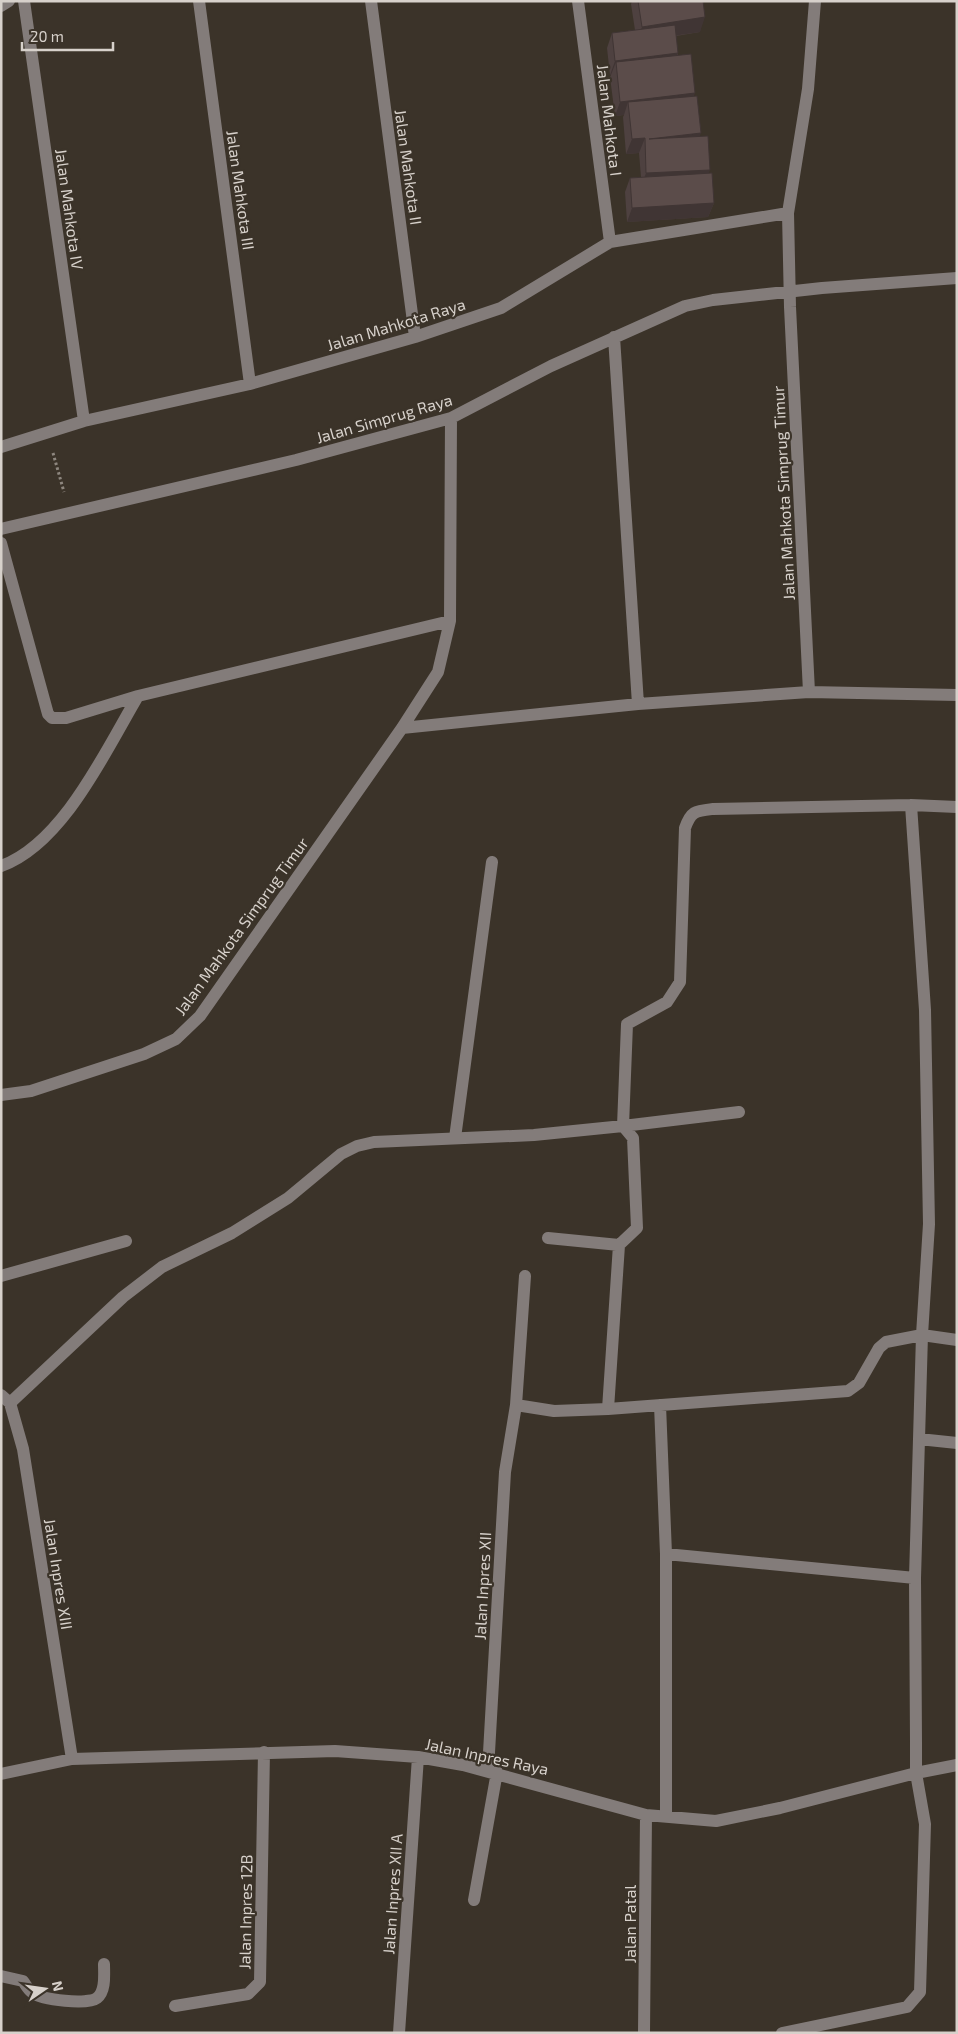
<svg xmlns="http://www.w3.org/2000/svg" width="958" height="2034" font-family="'Exo 2',sans-serif">
	<style>
		.lines { fill: none; stroke-linecap: round; stroke-linejoin: round }
		.path { stroke: #8e877f; stroke-width: 3; stroke-dasharray: 2.5 2.5; stroke-linecap: butt }
		.minor { stroke: #837c7a; stroke-width: 12 }
		.wall { fill: #4e4140 }
		.shaded-wall { fill: #403534 }
		.building { fill: #5b4c4a; stroke: #403534 }
		.labels { text-anchor: middle; dominant-baseline: central; stroke-width: 4.5; stroke-linejoin: round; paint-order: stroke }
		.street-label { font-size: 16px; fill: #d7d1cb; stroke: #3b3329 }
	</style>
	<rect width="100%" height="100%" fill="#3b3329"/>
	<g class="lines">
		<path class="path" d="M53,453L64,492"/>
		<path class="minor" d="M24,1L84,421
			M199,1L250,384
			M371,1L415,337
			M578,1L610,242
			M1,6L9,1
			M614,337L638,704
			M1,447L84,421L250,384L415,337L501,308L610,242L788,213
			M1,529L296,460L451,418L551,366L685,306L713,300L822,288L957,278
			M1,543L48,714L52,718H66L138,696L450,621
			M809,692L790,307L788,213L808,89L815,1
			M402,728L638,704L809,692L957,695
			M911,805L925,1010L929,1224L922,1335L919,1439
			M1,866C63,844 106,750 138,696
			M1,1095L31,1091L144,1054L176,1039L200,1016L402,728L438,672L450,621L451,418
			M455,1138L492,862
			M548,1238L619,1245
			M1,1276L126,1241
			M1,1395L10,1403L23,1449L72,1759
			M10,1403L123,1297L162,1267L232,1233L288,1198L341,1154L357,1146L374,1142L534,1135L623,1126L739,1112
			M516,1405L554,1411L608,1409L848,1391L859,1383L879,1348L886,1342L922,1335L957,1340
			M660,1405L666,1554V1816
			M608,1409L619,1245L637,1228L633,1138L623,1126L627,1024L667,1002L680,982L685,828C691,811 695,811 713,809L911,805L957,807
			M666,1554L915,1578
			M488,1770L505,1472L516,1405L525,1276
			M1,1774L72,1759L335,1751L418,1757L463,1765L646,1815L716,1821L780,1808L916,1773L957,1765
			M474,1900L497,1772
			M1,1976L23,1981C26,1985 28,1990 33,1993C42,2000 88,2005 97,1998C106,1991 104,1974 104,1964
			M175,2006L248,1994L260,1982L264,1752
			M399,2033L418,1757
			M644,2033L646,1815
			M782,2033L907,2007L920,1992L925,1824L916,1773V1742L915,1578L919,1439L957,1443"/>
	</g>
	<path class="wall" d="M632,1H703L700,32L676,36L678,55L694,97L700,136L708,173L714,203L708,217L627,222L625,192L630,178L641,177L639,153L626,154L623,117L624,115L615,116L610,77L611,75H610L607,48L612,33L635,30L631,4Z"/>
	<path class="shaded-wall" d="M705,17L700,32L637,41L642,27Z
		M678,53L673,67L616,62L611,75H610L615,61Z
		M695,93L690,108L628,102L624,115L615,116L620,102Z
		M701,133L695,148L649,139Z
		M645,138L639,153L626,154L632,139Z
		M710,170L704,184L641,187L646,173Z
		M714,203L708,217L627,222L632,208Z"/>
	<path class="building" d="M638,1H703L705,17L642,27Z
		M675,25L678,53L615,61L612,33Z
		M691,54L695,93L620,102L616,62Z
		M697,96L701,133L649,139L708,136L710,170L646,173L645,138L632,139L628,102Z
		M712,173L714,203L632,208L630,178Z"/>
	<g class="labels">
		<g class="street-label">
			<text transform="translate(610 120) rotate(83)">Jalan Mahkota I</text>
			<text transform="translate(409 167) rotate(82)">Jalan Mahkota II</text>
			<text transform="translate(241 190) rotate(82)">Jalan Mahkota III</text>
			<text transform="translate(70 209) rotate(82)">Jalan Mahkota IV</text>
			<text transform="translate(396 324) rotate(-17)">Jalan Mahkota Raya</text>
			<text transform="translate(384 418) rotate(-16)">Jalan Simprug Raya</text>
			<text transform="translate(783 493) rotate(-93)">Jalan Mahkota Simprug Timur</text>
			<text transform="translate(241 926) rotate(-54)">Jalan Mahkota Simprug Timur</text>
			<text transform="translate(59 1574) rotate(81)">Jalan Inpres XIII</text>
			<text transform="translate(482 1586) rotate(-87)">Jalan Inpres XII</text>
			<text transform="translate(487 1756) rotate(12)">Jalan Inpres Raya</text>
			<text transform="translate(392 1894) rotate(-86)">Jalan Inpres XII A</text>
			<text transform="translate(245 1912) rotate(-89)">Jalan Inpres 12B</text>
			<text transform="translate(629 1924) rotate(-90)">Jalan Patal</text>
		</g>
	</g>
	<rect width="958" height="2034" fill="none" stroke="#d7d1cb" stroke-width="5"/>
	<g transform="translate(45 1989) rotate(77)" stroke="#3b3329" stroke-width="4" paint-order="stroke">
	<path d="M0-4L9 19L0 12L-9 19Z" fill="#d7d1cb"/>
	<text y="-8" font-size="14" font-weight="bold" text-anchor="middle" fill="#d7d1cb">N</text>
	</g>
	<path d="M22 42v8h91v-8" fill="none" stroke="#d7d1cb" stroke-width="2.5"/>
	<text x="30" y="42" font-size="15" fill="#d7d1cb" stroke="#3b3329" stroke-width="4" paint-order="stroke">20 m</text>
</svg>
